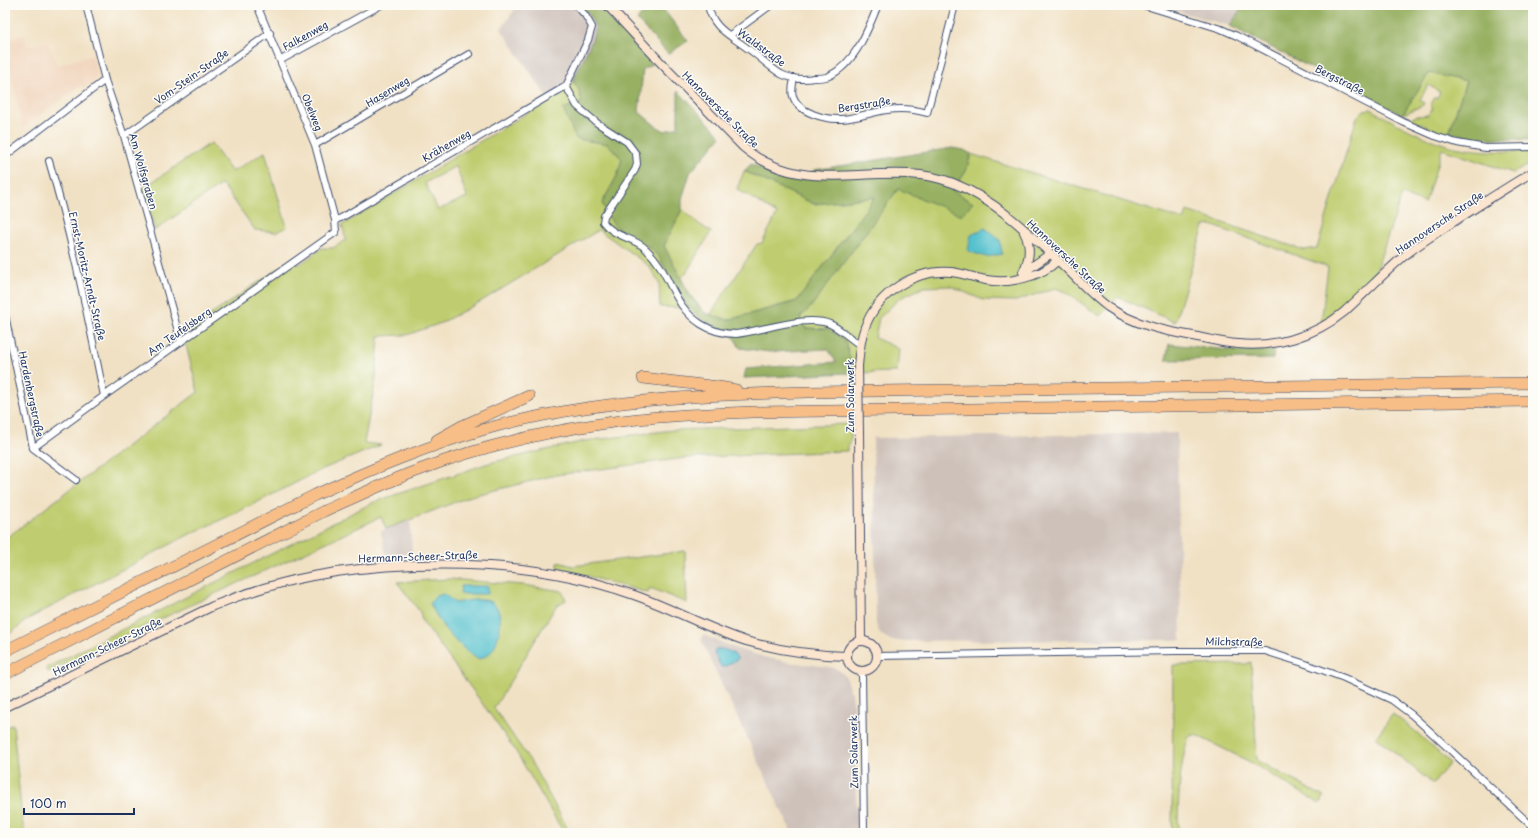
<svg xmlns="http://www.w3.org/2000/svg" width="1538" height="838" font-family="'Playpen Sans',sans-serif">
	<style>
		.built { fill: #f1d5bd }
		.industrial { fill: #cec1ba }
		.green { fill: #bfcd70; stroke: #6d7e67; fill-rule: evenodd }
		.forest { fill: #97b062; stroke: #597060 }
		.water { fill: #55c1ce; stroke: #387896 }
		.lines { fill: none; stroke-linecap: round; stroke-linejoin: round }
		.minor-casing { stroke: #3b4a6d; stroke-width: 8 }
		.secondary-casing { stroke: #3b4a6d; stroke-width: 10 }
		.motorway-casing { stroke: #3b4a6d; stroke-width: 12 }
		.minor { stroke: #fff; stroke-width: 6 }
		.secondary { stroke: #fce5cf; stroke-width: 8 }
		.motorway { stroke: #f7be88; stroke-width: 11 }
		.secondary-bridge-casing { stroke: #3b4a6d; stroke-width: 10; stroke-linecap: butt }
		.secondary-bridge { stroke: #fce5cf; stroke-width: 8 }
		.labels { text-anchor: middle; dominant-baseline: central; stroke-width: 3; stroke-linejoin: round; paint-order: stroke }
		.street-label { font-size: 10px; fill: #1b2f5e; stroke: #fdfcf7 }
	</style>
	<rect width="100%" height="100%" fill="#fdfcf7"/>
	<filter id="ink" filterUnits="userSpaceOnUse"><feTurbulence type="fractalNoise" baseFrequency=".025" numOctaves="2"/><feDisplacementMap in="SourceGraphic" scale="8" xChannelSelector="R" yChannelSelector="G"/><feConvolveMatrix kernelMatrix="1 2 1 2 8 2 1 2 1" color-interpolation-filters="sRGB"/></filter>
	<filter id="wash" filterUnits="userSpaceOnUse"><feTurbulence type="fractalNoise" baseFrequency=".012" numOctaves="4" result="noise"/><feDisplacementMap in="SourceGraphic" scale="16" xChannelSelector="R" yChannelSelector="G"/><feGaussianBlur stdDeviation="0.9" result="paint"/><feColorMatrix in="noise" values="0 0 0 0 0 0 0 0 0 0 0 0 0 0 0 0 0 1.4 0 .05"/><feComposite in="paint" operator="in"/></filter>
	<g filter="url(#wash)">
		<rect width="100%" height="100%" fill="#f1e1c4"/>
		<path class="built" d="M25,35L27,47L47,41L57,65L93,55L98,76L94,82L85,89L81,85L22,128L5,40Z"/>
		<path class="industrial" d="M518,5H580L589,14L596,28L591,43L570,86L549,100L501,29Z
			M1156,5H1243L1230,26Z
			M1177,433L1181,640L892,641L880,634L876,624L873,438Z
			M410,519L412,553L386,555L381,532L386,529Z
			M703,635L735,648L764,657L788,662L830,667L837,669L844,675L848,681L849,691H852L855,732L857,833H792L701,640Z"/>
		<path class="green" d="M1429,73L1466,81L1449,133L1447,135L1413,121L1411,118L1417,116L1428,115L1433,108L1430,106L1435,97L1437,98L1440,92L1428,85L1420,100L1424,103L1423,105L1402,115Z
			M573,81L578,88L582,102L564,109L608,144L622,159L617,176L602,203L616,227L645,244L659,257L688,308L660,307L659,283L649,266L599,230L480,302L441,323L407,335L379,336L376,378L364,443L381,445L323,469L238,512L192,533L28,619L5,638V539L198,392L183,334L295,257L299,265L322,248H333L346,240L342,225L557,95L570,86ZM456,166L467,197L438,210L425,183Z
			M1371,109C1396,124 1431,143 1460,148C1483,152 1507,151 1530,152L1533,154V163L1513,173L1442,149L1425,203L1402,195L1374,276C1360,295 1340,310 1321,323L1328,267L1211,225L1204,226L1175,322L1118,297L1100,316L1064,291L1055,288L1016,301L983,300L950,286L924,287L900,298L879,318L875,338L899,349L897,372L849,373L852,366L828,329L805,328L800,317L810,308L898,189L961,214L973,203L953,191L966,171L971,154L1184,220L1187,211L1304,250L1317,248L1357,117L1364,110Z
			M211,143L232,172L265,152L287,227L276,232L255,230L222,184L155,230L143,188Z
			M744,171L814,204L875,197L797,301L728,320L710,315L757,244L762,243L777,214L737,189Z
			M682,209L699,224L711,232L686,273L681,278L664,246Z
			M851,424V438L847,451L685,458L556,475L471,496L386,529L381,517C270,569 159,619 48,672L46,668L374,502L489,463L585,441L673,430Z
			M685,551L687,603L650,588L648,593L558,568V562L573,566Z
			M449,579L523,585L562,591L566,600L556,606L494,708L531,762L570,833H564L515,750L482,703L422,621L420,612L397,582Z
			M1251,662L1257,760L1324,797L1320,804L1252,763L1196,735L1189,736C1179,766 1178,801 1178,833H1172L1173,665L1246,664Z
			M1393,714L1415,731L1450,763L1433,784L1376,737Z
			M13,724L22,820L25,833H5V728Z"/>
		<path class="forest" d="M580,5H598L653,64L643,69L639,112L656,126L665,131L678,127V91L721,136L690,173L682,199V209L664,246L690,295L705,313L728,320L797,301L875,197L814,204L744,171L751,164L780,176L801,180L814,170L952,148L964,150L971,154L966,171L953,191L973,203L961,215L898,189L810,308L800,317L805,328L828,329L845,340L852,366L849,373L744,378L746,369L836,362L828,349L769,352L740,348L731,332C695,322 686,307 669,276C666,270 663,263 659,257C647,241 630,239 616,227C610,222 606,211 602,203L617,176L622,159L608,144L576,139L563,109L582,102L578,88L573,81L591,43L596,28L589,14Z
			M640,5H660L688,41L668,54L637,20L643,13Z
			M1243,5H1533V140L1484,138L1449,133L1466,81L1429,73L1402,115L1230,26Z
			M1169,344L1238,351L1274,350L1273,359L1166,360Z"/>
		<path class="water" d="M985,228L1000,240L1002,254L986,257L968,251L971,235Z
			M461,586H488V594H460Z
			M444,594L455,603C466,601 479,598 489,601C507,607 500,643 490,653C487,656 482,658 479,659C455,644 442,629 430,603L436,596Z
			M716,649C724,648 735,652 738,659L724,667H721L714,653Z"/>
	</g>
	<g filter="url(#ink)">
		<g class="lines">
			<g class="minor-casing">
				<path id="minor" d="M86,5L105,80L124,136L181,342
					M576,5L585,15L592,27L588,40L566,86L577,106L597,123L627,142L636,154L637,164L635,170L604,216L603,222C615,238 634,237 646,249C671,272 671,305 701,324C712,331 723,334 736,334C762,331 806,314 830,324C841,329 850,339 860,345
					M708,5C712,28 730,35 747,48C759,56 769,67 781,74C791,79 803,80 814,78C818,78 825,78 829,76C855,64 868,30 878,5
					M1143,5L1221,29L1237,36L1403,122L1435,136L1457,143L1486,148L1533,147
					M730,35L771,5
					M281,60L381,5
					M794,78C793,84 791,91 793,96C798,113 826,120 842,119C857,118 872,112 887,110C901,108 914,109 927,113L955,5
					M124,136L270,33
					M315,145L469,54
					M5,156L105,80
					M49,161C72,238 88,317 104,396
					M335,220L341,218L566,86
					M5,315L33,448L76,480
					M33,448L104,396L336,232L335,220L315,145L257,5
					M877,656L1177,651H1265L1303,663L1344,678L1392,700L1412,715L1433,734L1533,827
					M862,671L864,833"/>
			</g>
			<g class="secondary-casing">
				<path id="secondary" d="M607,5L663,65L743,147C807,202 883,156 953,183C998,201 1033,237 1068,270C1081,283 1093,296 1108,307C1133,324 1164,331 1193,336C1208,339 1223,343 1238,344C1275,348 1315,336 1344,312C1364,294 1383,274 1404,256C1425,239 1449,225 1472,210C1492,197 1512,184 1533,172
					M1023,272C1030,259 1031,245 1024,232
					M1024,272L1050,254
					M858,366C859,353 860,340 865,327C878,293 914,269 951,272C963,273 974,278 986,280C1009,284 1041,277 1057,261
					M859,433L861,640
					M847 656a15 15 0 1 1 30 0a15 15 0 1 1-30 0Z
					M5,707L213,606C281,578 342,568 414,565C488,562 560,569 631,594C670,607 706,628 746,641C778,650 813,655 846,656"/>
			</g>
			<g class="motorway-casing">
				<path id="motorway" d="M643,378L719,387L736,390
					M437,440L462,426L529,396
					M5,651L315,495C369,470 424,447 482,430C587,400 699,395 808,392C880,391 952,390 1025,389C1194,387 1364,385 1533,383
					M5,674L324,511C355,497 386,482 419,470C477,448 539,433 600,424C651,416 703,414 754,412L1533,401"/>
			</g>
			<use href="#minor" class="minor"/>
			<use href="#secondary" class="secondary"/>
			<use href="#motorway" class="motorway"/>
			<g class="secondary-bridge-casing">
				<path id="secondary-bridge" d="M858,366L859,433"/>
			</g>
			<use href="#secondary-bridge" class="secondary-bridge"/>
		</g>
	</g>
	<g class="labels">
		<g class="street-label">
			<text transform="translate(305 35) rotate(-29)">Falkenweg</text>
			<text transform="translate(762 47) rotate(36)">Waldstraße</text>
			<text transform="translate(191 76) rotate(-35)">Vom-Stein-Straße</text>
			<text transform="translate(1340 79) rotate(27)">Bergstraße</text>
			<text transform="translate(387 91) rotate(-31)">Hasenweg</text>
			<text transform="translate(864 104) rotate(-9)">Bergstraße</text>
			<text transform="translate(721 109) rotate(45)">Hannoversche Straße</text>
			<text transform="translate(313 112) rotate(68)">Obelweg</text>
			<text transform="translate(446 145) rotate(-30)">Krähenweg</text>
			<text transform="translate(144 171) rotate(74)">Am Wolfsgraben</text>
			<text transform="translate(1439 222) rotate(-34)">Hannoversche Straße</text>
			<text transform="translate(1067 256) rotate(43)">Hannoversche Straße</text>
			<text transform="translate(88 276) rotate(77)">Ernst-Moritz-Arndt-Straße</text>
			<text transform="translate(179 331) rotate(-35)">Am Teufelsberg</text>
			<text transform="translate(32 394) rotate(78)">Hardenbergstraße</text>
			<text transform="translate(849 396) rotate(-90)">Zum Solarwerk</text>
			<text transform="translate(418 556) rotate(-2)">Hermann-Scheer-Straße</text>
			<text transform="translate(1234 641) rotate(1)">Milchstraße</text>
			<text transform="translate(107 646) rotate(-26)">Hermann-Scheer-Straße</text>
			<text transform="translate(853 752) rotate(-91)">Zum Solarwerk</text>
		</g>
	</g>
	<rect width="1538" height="838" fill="none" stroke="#fdfcf7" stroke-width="20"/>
	<path d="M24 808v6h110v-6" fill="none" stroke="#1b2f5e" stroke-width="2"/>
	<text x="30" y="808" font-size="12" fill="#1b2f5e" stroke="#fdfcf7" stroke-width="3" paint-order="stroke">100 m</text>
</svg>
